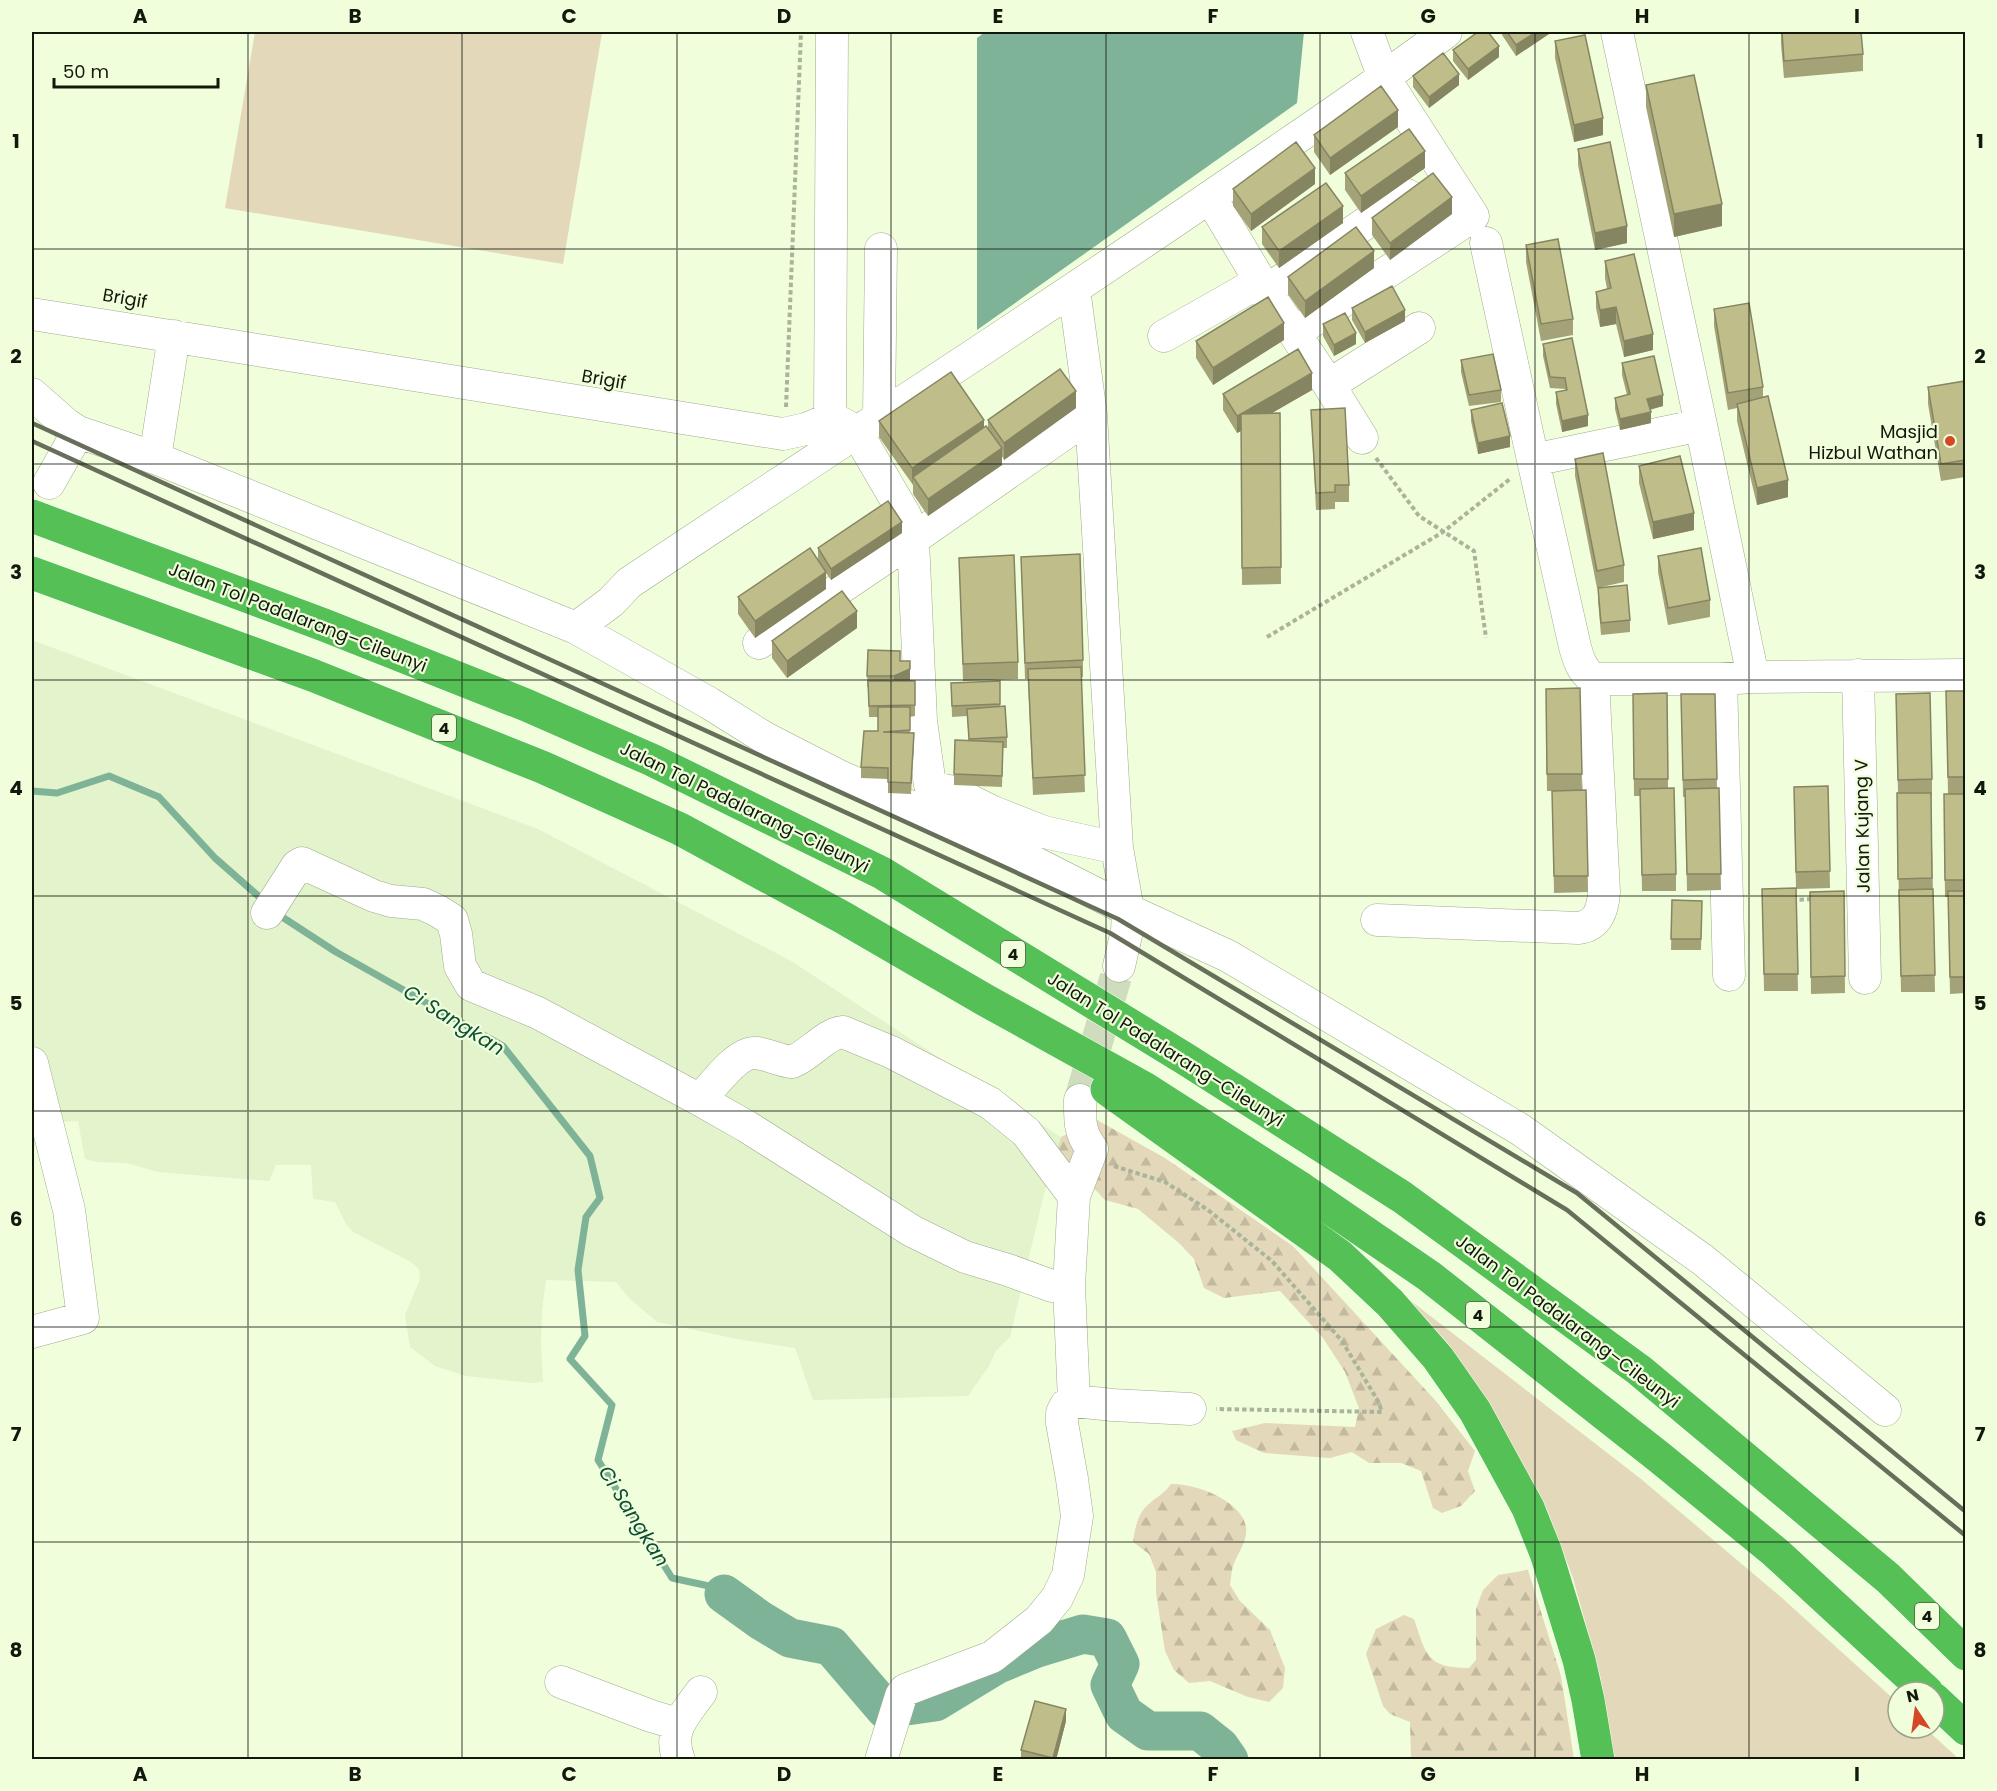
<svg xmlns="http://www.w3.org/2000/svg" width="1997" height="1791" font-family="Poppins,sans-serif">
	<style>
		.built { fill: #e3f3cb }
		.grass { fill: #e4d8ba }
		.forest { fill: url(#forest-firs) }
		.water { fill: #7fb398 }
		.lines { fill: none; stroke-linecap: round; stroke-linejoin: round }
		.stream { stroke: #7fb398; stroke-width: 7 }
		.river { stroke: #7fb398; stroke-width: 39 }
		.minor-tunnel { stroke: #cfdcbd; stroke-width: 32; stroke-dasharray: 32 16; stroke-linecap: butt }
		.minor-casing { stroke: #9eab8c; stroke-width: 33 }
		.highway-casing { stroke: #fff; stroke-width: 34 }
		.path { stroke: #a9b49a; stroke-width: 4; stroke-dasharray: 4.5 3; stroke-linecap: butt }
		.minor { stroke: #fff; stroke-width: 32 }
		.highway { stroke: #55c055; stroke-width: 33 }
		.rail { stroke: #676f5b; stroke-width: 4.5 }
		.wall { fill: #a4a378 }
		.shaded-wall { fill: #868561 }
		.building { fill: #bfbe8b; stroke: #868561; stroke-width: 1.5 }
		.grid { fill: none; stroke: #13180c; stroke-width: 1.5; stroke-opacity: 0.55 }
		.poi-dot { fill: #d34927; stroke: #f0fedc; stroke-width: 2 }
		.labels { text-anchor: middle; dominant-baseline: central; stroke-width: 4.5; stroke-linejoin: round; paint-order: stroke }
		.shield { fill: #f0fedc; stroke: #555d4a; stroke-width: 1.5 }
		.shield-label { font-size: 16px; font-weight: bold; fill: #13180c }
		.street-label { font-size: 18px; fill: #13180c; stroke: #f0fedc }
		.poi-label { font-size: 18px; fill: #13180c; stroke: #f0fedc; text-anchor: end }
		.water-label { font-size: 20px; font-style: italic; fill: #0c4f35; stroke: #f0fedc }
		.neatline { fill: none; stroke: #13180c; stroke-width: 2 }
		.grid-label { font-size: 20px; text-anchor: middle; font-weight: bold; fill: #13180c }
	</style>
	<defs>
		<pattern id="forest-firs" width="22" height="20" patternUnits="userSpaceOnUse" patternTransform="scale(1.5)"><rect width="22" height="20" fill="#e4d8ba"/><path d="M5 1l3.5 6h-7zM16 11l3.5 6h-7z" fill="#c3b99f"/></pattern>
	</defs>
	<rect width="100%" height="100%" fill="#f0fedc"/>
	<path class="built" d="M32,640L538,829L791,961L1061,1137L1043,1198L1010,1337L996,1351L989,1366L968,1396L813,1400L795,1348L742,1340L657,1322L630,1299L616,1282L546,1280L542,1311L541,1345L543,1382L531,1383L466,1376L435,1366L410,1347L405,1315L420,1279L419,1269L411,1262L353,1232L346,1224L335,1202L313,1199L311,1165H276L269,1181L158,1172L127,1163L97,1162L85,1159L78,1121L45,1123L32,1153Z"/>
	<path class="grass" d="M255,32L602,33L563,264L225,208Z
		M1411,1301L1641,1479L1782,1598L1898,1703V1728H1925L1959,1759H1614L1600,1676L1573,1578L1547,1509L1499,1426L1407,1302Z"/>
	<path class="forest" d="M1097,1120L1165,1158L1293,1246L1435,1400L1475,1451L1468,1471L1475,1491L1461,1506L1442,1513L1433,1508L1421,1471L1401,1463H1369L1352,1452L1330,1458L1264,1453L1236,1440L1232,1431L1265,1423L1355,1427L1359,1408L1345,1372L1323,1338L1280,1291L1224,1298L1204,1288L1194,1259L1179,1243L1138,1209L1105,1200L1057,1150L1061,1137Z
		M1171,1484C1194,1483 1242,1500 1246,1527C1248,1541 1237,1554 1233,1566C1231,1572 1231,1579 1230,1585L1240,1601L1270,1630L1285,1668L1283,1688L1269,1702L1248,1697L1210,1681L1189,1683L1174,1670L1165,1651L1156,1593V1572L1149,1554L1133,1542C1135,1528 1138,1512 1150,1503C1158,1496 1165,1493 1171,1484Z
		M1528,1570L1561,1676L1574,1759H1411L1410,1722L1390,1714L1383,1706L1366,1654L1376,1629L1404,1615L1414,1619C1426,1654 1426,1668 1469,1668L1476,1660V1609L1483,1590L1498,1575Z"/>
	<path class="water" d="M985,32H1304L1297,103L977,330V38Z"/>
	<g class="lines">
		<path class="stream" d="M32,791L57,793L109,776L159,797L215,858L264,901
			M276,913L336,952L503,1046L590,1156L600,1198L586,1217L578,1270L585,1336L570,1359L612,1405L598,1460L672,1578L709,1586L724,1594"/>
		<path class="river" d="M724,1594L760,1620L790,1638L831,1646L885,1709L935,1702L996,1665L1037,1648L1083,1634L1107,1638L1120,1664L1110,1685L1124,1714L1148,1731H1200L1220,1747L1229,1760"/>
		<path class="minor-tunnel" d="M1080,1100L1119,966"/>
		<g class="minor-casing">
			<path id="minor" d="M1617,32L1701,425L1753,677L1966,675
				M1210,197L1266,291L1329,385L1419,328
				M1486,243L1533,460L1701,425
				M1074,289L1091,415L1117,848
				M1266,291L1407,195
				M32,314L783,434L806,429L830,419L832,32
				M1294,333L1473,216L1384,78L1367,32
				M1164,336L1261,281
				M1329,385L1362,438
				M32,394L66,424L78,432L155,458L576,628L611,602L629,583C813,460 999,340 1182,216C1271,155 1361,96 1446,32
				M879,416L881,249
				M839,422L856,431L905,515L913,539L921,721L930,785L934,788L953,792L993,812L1044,832L1117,848L1128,910L1127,931L1119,966
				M155,458L174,336
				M1533,460L1575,647C1579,661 1582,670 1593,679H1721L1753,677
				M49,483L78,432
				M576,628L709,703L765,738L839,776L1000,845L1128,910L1228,956L1521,1130L1703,1260L1885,1410
				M759,643L913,539L1091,415
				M1858,675L1865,978
				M1721,679L1729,975
				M267,913L297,866L302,863L374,896L391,901L423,904L438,911L452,920L456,934L460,966L471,985L538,1013L700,1100L746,1126L912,1231L965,1257L1008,1270L1052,1286H1069L1074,1196L1092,1149C1079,1133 1080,1120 1080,1100
				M1377,920L1578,928C1598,926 1603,909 1604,892L1593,679
				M32,1063L69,1210L83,1318L32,1332
				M700,1100C712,1087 737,1051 756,1053C768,1054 780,1061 792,1062C810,1055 826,1033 843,1032L891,1052L990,1103L1026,1132L1074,1196
				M1069,1286L1074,1401
				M561,1682L651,1716L678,1724
				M679,1760C667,1730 685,1715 701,1692
				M881,1760L901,1696L905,1690L992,1657L1039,1620L1057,1598L1068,1575L1077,1516L1072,1479L1062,1423V1413L1066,1405L1074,1401L1113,1405L1190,1409"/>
		</g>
		<g class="highway-casing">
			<path id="highway" d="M32,516L324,625L526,705L652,760L882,873L1187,1060L1402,1197L1639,1370L1888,1578L1966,1654
				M32,573L312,675L542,767L680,829L842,917L985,1000L1144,1088L1302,1189L1429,1276L1659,1457L1775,1552L1927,1692
				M1107,1089L1340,1256L1390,1303L1438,1358L1475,1411L1528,1508L1546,1553L1579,1660L1588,1700L1598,1760
				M1934,1699L1966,1729"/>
		</g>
		<path class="path" d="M786,407L801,32
			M1376,458L1419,516L1474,551L1486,638
			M1267,637L1443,532L1510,479
			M1792,900L1815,899
			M1114,1166L1165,1182L1208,1210L1272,1261L1342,1341L1378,1401L1382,1412L1216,1409"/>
		<use href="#minor" class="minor"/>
		<use href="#highway" class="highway"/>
		<path class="rail" d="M32,423L1118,919L1577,1193L1966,1512
			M32,441L1110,933L1567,1210L1966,1536"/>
	</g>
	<path class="wall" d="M1502,32H1549V34L1516,56L1502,35Z
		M1781,32L1863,54V71L1784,78L1781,44Z
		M1555,41L1603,135L1574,142L1555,58Z
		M1453,50L1499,57L1468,80L1453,61Z
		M1413,76L1459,85L1429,108L1413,87Z
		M1646,85L1722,226L1674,237L1646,107Z
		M1398,127L1330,175L1314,152V135Z
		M1578,149L1627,243L1595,250L1578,165Z
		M1425,168L1361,213L1345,190V173Z
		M1315,184L1251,231L1233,206V189Z
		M1452,214L1390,260L1372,235V218Z
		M1343,223L1279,268L1262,244V227Z
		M1526,245L1573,319V335L1541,341L1526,262Z
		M1605,261L1653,350L1624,357L1616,324L1600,327L1596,308V292L1607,289L1605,278Z
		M1374,268L1305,318L1288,294V277Z
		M1352,308L1405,321L1365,343L1352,320Z
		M1714,309L1763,387V397L1788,497L1757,505L1737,421V408L1728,410L1714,326Z
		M1323,324L1356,344L1334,356L1323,336Z
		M1572,338L1588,426L1562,432L1556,404V392L1565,390V389L1550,388L1543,356V344Z
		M1284,340L1213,385L1196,358V341Z
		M1461,360L1501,390V402L1469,406L1461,372Z
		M1622,363L1663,406L1650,410L1651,423L1620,430L1615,409V398L1627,395L1622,375Z
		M1965,381V477L1941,481L1928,404V387Z
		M1312,390L1271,413H1280L1281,584L1242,585L1241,431L1237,433L1223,410V394Z
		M1076,408L1004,460L1002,456V465L928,516L913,494V485L879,437V421L988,428V420Z
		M1311,410L1349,485V502H1335V509L1316,510Z
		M1471,410L1510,447L1478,454L1471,421Z
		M1575,459L1624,565V582L1597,588L1575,476Z
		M1639,466L1694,530L1653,539L1639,483Z
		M902,533L831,580L826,573V589L755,638L738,614V597L818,560V548Z
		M1658,556L1710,600V617L1668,625L1658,572Z
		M1021,557L1083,660V677H1081L1085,792L1033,795L1028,679H1025Z
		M959,558L1018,662V679L963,681Z
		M1598,588L1630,620V632L1601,635L1598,600Z
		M857,628L787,678L772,658V641Z
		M868,650L900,661H910V680L915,681V716L910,717V733L914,745L911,794L888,793V779L861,778V767L878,731V717H869L868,687H867Z
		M1000,681V706L1007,737V748H1003L1002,787L954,785V774L969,741L967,716L952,717L951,683Z
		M1580,688L1582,790H1586L1588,892L1554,893L1552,791H1547L1546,706Z
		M1946,691H1965V993L1950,994L1948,897H1945L1944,811L1948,794Z
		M1667,693L1668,788L1676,874V891H1642L1640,796H1634L1633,694Z
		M1681,694H1715L1717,788H1719L1721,890L1687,891L1685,797H1683Z
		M1896,694L1932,779V796H1931L1935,992H1901L1897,810L1898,793Z
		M1828,786L1830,888L1796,889L1798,991H1764L1762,889L1796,888L1794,804Z
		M1844,891L1845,993L1811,994L1810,892Z
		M1672,900L1702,901L1701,950H1671Z
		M1066,1721L1056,1760H1021V1750Z"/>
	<path class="shaded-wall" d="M1536,32H1549V34L1516,56V45Z
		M1499,46V57L1468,80V69Z
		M1459,74V85L1429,108V97Z
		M1398,110V127L1330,175V158Z
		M1603,118V135L1574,142V125Z
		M1425,151V168L1361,213V196Z
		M1315,168V184L1251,231V214Z
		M1452,197V214L1390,260V243Z
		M1722,204V226L1674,237V214Z
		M1343,206V223L1279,268V251Z
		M1627,226V243L1595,250V233Z
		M1374,251V268L1305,318V301Z
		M1616,307V324L1600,327V310Z
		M1405,310V321L1365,343V332Z
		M1284,323V340L1213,385V368Z
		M1356,333V344L1334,356V345Z
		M1653,334V350L1624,357V341Z
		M1312,373V390L1241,431V414Z
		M1076,391V408L1004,460V443Z
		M1663,395V406L1647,410V399Z
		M1651,412V423L1620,430V419Z
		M1241,414V431L1237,433V416Z
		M1588,415V426L1562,432V421Z
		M984,420V437L913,477L912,485V468Z
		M1510,436V447L1478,454V443Z
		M1002,448V465L928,516V499Z
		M1788,480V497L1757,505V488Z
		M1694,513V530L1653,539V522Z
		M902,522V533L831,580V569Z
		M826,572V589L755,638V621Z
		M857,611V628L787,678V661Z
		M910,669V680L894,688V676Z
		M1066,1709V1721L1056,1760H1053Z"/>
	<path class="building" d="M1478,32H1488L1499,46L1468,69L1453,50Z
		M1507,32H1536L1516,45Z
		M1782,32H1861L1863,54L1784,61Z
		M1585,35L1603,118L1574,125L1555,41Z
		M1443,53L1459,74L1429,97L1413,76Z
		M1694,75L1722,204L1674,214L1646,85Z
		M1381,86L1398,110L1330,158L1314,135Z
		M1409,129L1425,151L1361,196L1345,173Z
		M1296,142L1315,168L1251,214L1233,189Z
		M1610,142L1627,226L1595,233L1578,149Z
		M1433,173L1452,197L1390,243L1372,218Z
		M1326,183L1343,206L1279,251L1262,227Z
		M1356,227L1374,251L1305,301L1288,277Z
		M1558,239L1573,319L1541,324L1526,245Z
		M1634,254L1653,334L1624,341L1616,307L1600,310L1596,292L1611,288L1605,261Z
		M1392,286L1405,310L1365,332L1352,308Z
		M1268,297L1284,323L1213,368L1196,341Z
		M1749,303L1763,387L1728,393L1714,309Z
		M1345,313L1356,333L1334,345L1323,324Z
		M1572,338L1588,415L1562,421L1556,392L1567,390L1565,378L1550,377L1543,344Z
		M1298,349L1312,373L1241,414L1280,413L1281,567L1242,568L1241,414L1237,416L1223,394Z
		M1493,354L1501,390L1469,395L1461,360Z
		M1654,356L1663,395L1647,399L1651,412L1620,419L1615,398L1630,394L1622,363Z
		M1060,369L1076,391L1004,443L988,420Z
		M951,372L984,420L912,468L879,421Z
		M1965,381V460L1941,464L1928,387Z
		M1768,396L1788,480L1757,488L1737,404Z
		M1502,403L1510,436L1478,443L1471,410Z
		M1345,408L1349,485H1335V492L1316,493L1311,410Z
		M986,426L1002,448L928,499L913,477Z
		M1603,453L1624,565L1597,571L1575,459Z
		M1680,456L1694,513L1653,522L1639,466Z
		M888,501L902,522L831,569L818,548Z
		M810,548L826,572L755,621L738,597Z
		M1701,548L1710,600L1668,608L1658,556Z
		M1080,554L1083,660L1025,663L1021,557Z
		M1014,555L1018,662L963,664L959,558Z
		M1627,585L1630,620L1601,623L1598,588Z
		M842,591L857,611L787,661L772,641Z
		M868,650L900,651V661H910V669L894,676H867Z
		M1081,667L1085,775L1033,778L1028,669Z
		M868,681H915V705L869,706Z
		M1000,681V704L952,706L951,683Z
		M1580,688L1582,774H1547L1546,689Z
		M1946,691H1965V777H1948Z
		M1667,693L1668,779H1634L1633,694Z
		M1930,693L1932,779L1898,780L1896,694Z
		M1681,694H1715L1717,779L1683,780Z
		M1005,706L1007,737L969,739L967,709Z
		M878,707H910V730L883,732L914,733L911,783L888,782V768L861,767L864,731H878Z
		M955,740L1003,742L1002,776L954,774Z
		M1828,786L1830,871L1796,872L1794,787Z
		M1674,788L1676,874L1642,875L1640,789Z
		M1719,788L1721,874H1687L1685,789Z
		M1586,790L1588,876H1554L1552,791Z
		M1897,793H1931L1932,878L1898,879Z
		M1944,794H1965V880H1945Z
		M1796,888L1798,974H1764L1762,889Z
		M1933,889L1935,975L1901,976L1899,890Z
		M1844,891L1845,976L1811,977L1810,892Z
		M1948,891H1965V977H1950Z
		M1672,900L1702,901L1701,939H1671Z
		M1035,1701L1066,1709L1053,1758L1021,1750Z"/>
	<path class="grid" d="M248,32V1760M462,32V1760M677,32V1760M891,32V1760M1106,32V1760M1320,32V1760M1535,32V1760M1749,32V1760M32,249H1966M32,464H1966M32,680H1966M32,896H1966M32,1111H1966M32,1327H1966M32,1542H1966"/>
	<circle class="poi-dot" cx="1950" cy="441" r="6"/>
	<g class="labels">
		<g class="shield">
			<rect x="432" y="715" width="24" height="26" rx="4.5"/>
			<rect x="1001" y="941" width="24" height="26" rx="4.5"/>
			<rect x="1466" y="1302" width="24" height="26" rx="4.5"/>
			<rect x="1915" y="1603" width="24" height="26" rx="4.5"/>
		</g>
		<g class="shield-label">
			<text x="444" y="728">4</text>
			<text x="1013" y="954">4</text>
			<text x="1478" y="1315">4</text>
			<text x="1927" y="1616">4</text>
		</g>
		<g class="street-label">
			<text transform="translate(125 298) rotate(10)">Brigif</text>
			<text transform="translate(604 379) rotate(10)">Brigif</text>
			<text transform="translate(298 617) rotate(21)">Jalan Tol Padalarang–Cileunyi</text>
			<text transform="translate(745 807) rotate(26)">Jalan Tol Padalarang–Cileunyi</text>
			<text transform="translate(1862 826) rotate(-91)">Jalan Kujang V</text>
			<text transform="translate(1166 1049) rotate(32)">Jalan Tol Padalarang–Cileunyi</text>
			<text transform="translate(1568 1321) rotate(37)">Jalan Tol Padalarang–Cileunyi</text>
		</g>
		<g class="poi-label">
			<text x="1938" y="431">Masjid<tspan x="1938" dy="21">Hizbul Wathan</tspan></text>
		</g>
		<g class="water-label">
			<text transform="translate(454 1020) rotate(32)">Ci Sangkan</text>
			<text transform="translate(634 1516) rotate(58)">Ci Sangkan</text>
		</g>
	</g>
	<rect width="1997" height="1791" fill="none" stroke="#f0fedc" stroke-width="66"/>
	<g transform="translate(1916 1710) rotate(347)"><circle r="28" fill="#f0fedc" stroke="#98a289" stroke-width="1.5"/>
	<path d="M0-4.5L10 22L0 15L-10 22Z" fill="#d34927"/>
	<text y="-9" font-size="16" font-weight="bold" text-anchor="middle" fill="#13180c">N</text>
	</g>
	<path d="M54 78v9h164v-9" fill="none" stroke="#13180c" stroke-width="3"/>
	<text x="63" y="78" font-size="18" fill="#13180c" stroke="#f0fedc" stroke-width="4.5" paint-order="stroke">50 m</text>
	<rect x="33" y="33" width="1931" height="1725" class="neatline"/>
	<g class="grid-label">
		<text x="140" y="23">A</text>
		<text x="355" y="23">B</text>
		<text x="569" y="23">C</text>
		<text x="784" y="23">D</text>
		<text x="998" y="23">E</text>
		<text x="1213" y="23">F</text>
		<text x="1428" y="23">G</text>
		<text x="1642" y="23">H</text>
		<text x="1857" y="23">I</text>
		<text x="16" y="148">1</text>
		<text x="1980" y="148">1</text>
		<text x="16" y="363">2</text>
		<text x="1980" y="363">2</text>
		<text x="16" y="579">3</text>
		<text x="1980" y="579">3</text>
		<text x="16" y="795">4</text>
		<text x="1980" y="795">4</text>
		<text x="16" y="1010">5</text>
		<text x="1980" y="1010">5</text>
		<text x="16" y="1226">6</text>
		<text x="1980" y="1226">6</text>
		<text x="16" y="1441">7</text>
		<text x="1980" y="1441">7</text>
		<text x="16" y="1657">8</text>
		<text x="1980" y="1657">8</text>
		<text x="140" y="1781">A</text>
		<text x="355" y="1781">B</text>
		<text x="569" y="1781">C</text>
		<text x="784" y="1781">D</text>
		<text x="998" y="1781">E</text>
		<text x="1213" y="1781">F</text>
		<text x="1428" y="1781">G</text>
		<text x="1642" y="1781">H</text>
		<text x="1857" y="1781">I</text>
	</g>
</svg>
